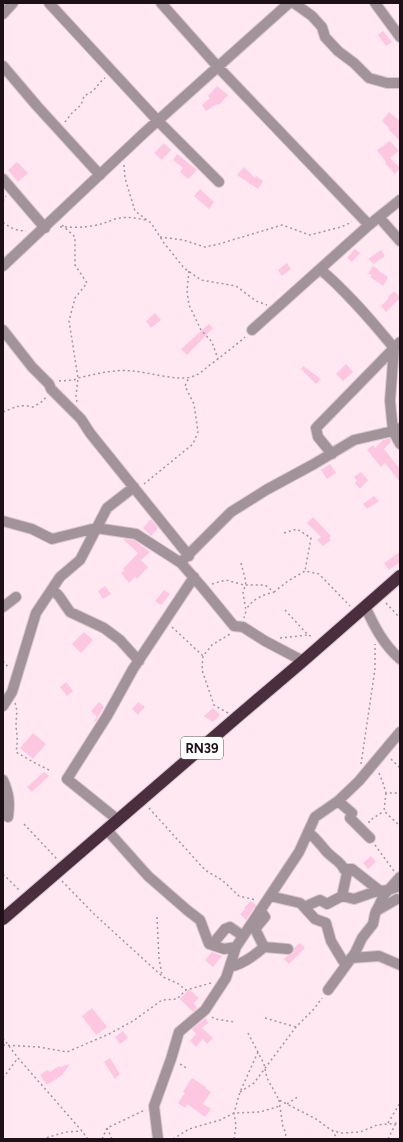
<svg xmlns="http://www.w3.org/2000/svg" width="403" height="1142" font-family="Figtree,sans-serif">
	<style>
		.building { fill: #fdc6e1 }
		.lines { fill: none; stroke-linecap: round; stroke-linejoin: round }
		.minor-casing { stroke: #dbc6cf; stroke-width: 12 }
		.highway-casing { stroke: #dbc6cf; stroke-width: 14 }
		.path { stroke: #a6949c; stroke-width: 1.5; stroke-dasharray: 2 3; stroke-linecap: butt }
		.minor { stroke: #a2939a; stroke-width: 10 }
		.highway { stroke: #4b2e3d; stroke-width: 12 }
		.labels { text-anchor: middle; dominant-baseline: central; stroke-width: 3; stroke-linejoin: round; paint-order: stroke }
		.shield { fill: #fff; stroke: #61585d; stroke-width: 1 }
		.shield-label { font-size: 13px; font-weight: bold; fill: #1d1117 }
	</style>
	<rect width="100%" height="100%" fill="#ffe8f2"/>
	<path class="building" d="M383,31L392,42L386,46L378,35Z
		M217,86L228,95L219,105L217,104L206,111L202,105L210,98L208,96Z
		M389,112L400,121V141L388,129L389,128L382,121Z
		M390,141L399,151L390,158L400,168L395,174L385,163L386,162L377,150Z
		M164,143L171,150L162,160L154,153Z
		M177,154L197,170L188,179L180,172L183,168L173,160Z
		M17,162L28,173L18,182L8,170Z
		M244,167L255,178L256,176L263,181L258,189L237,175Z
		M200,189L214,202L209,209L194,196Z
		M355,249L360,253L352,262L347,258Z
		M381,250L385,256L374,264L368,259Z
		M287,263L291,269L282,276L278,270Z
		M373,266L379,270V271L388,277L383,286L370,277L372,275L368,274Z
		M394,291L400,297V298L386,312L381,306L389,298L388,297Z
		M155,313L161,320L151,328L146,321Z
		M209,324L213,328L187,355L181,349Z
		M346,364L353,372L343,381L336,374Z
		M303,366L321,379L316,384L301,369Z
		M390,438L391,442L384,449L400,469V482L385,463L381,467L367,450L373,445L375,448L383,440Z
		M330,464L336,473L327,479L321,470Z
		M361,472L368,480L360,489L355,483L357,481L354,477Z
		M374,496L379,501L367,509L363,504Z
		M313,517L331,536L329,538L331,540L323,546L317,540L321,537L307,523Z
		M151,519L158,528L151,536L143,528Z
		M124,539L134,540L150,552L141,560L148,567L137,579L135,577L129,583L121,573L125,570L123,569L138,553L124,540Z
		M400,552V562L389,570L384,563Z
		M105,586L111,594L103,599L98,591Z
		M164,590L170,594L161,605L155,601Z
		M84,632L93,640L81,653L72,644Z
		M66,682L73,691L67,696L60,687Z
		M99,702L104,707L95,722L94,721L97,717L91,711Z
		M138,702L145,707L138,715L132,709Z
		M213,708L220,715L213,722L204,716Z
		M33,733L46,744L33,759L20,748Z
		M44,772L49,776L32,792L27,787Z
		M371,856L376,862L368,869L363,863Z
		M251,901L256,905L246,920L240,914L245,909L244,908Z
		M300,943L305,948L289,964L284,959L288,955L293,953L294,948Z
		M212,952L222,956L213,967L205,960Z
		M189,989L199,998L194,1003L197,1008L193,1012L180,999Z
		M92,1008L107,1027L96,1035L82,1016Z
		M206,1018L208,1023L202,1028L213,1038L207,1044L203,1039L196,1047L190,1041L196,1034L192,1029Z
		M123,1031L128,1038L120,1044L115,1037Z
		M110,1058L120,1074L115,1079L104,1062Z
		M70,1064L62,1075L47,1085L40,1075L47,1070L50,1072L59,1066L60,1067Z
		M192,1078L206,1087L205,1088L211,1092L203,1104L211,1109L205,1117L187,1104L185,1108L178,1103L185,1093L183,1092Z"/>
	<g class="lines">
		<g class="minor-casing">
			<path id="minor" d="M49,3L158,121L219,182
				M161,3L218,67L369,225
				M294,3L312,16L322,27L325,37L338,51L354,63L369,78L387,83H398
				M375,3L400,37
				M3,14L13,3
				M3,66L37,106L100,175
				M3,179L45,228
				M379,217L400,241
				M3,266L144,133L289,3
				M320,269C348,293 371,320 394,348L390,401L393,431L400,444
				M3,330L32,367L49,384L51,389L81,419L90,433L189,556
				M252,330L369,225L400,200
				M332,454L318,437L316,428L400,342
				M3,521L32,529L52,539L96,528L136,534L181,563L202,587L234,626L243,627L265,641L303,661
				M183,560L231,512L266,490L314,464L354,440L393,431L400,428
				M52,589L59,596L70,612L104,628L120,640L139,661
				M365,606C374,626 383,644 400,659
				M3,607L16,597
				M3,706L12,692L36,613L60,577L80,560L107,508L134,487
				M3,780C9,793 10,803 8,817
				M338,801L352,813L350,818L370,838
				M118,820L67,779L107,716L133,669L194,577
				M107,830L148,876L187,910L200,920L209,944L224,949L236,947
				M308,832C317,839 319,843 326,851C332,858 340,861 344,869H352L380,891
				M270,896L300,903L304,907L320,900L327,904L342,896L354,899L374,892L388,890L400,886
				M342,896L347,873L344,869
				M304,907L315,919L326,923L331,941L343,961L348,962
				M260,910L265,917L255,929L264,947
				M376,911L397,899
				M212,945L225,929L230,927L243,936
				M351,958L379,956L400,965
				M230,967C243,964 254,956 264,947L288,949
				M328,990L355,953L362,938L373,924L375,914L384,895L400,877
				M158,1139L154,1106L171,1059L179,1032L205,1010L226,978L236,947L299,852L315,817L338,801L359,781L400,732"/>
		</g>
		<g class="highway-casing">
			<path id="highway" d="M3,919L236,718L303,661L400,576"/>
		</g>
		<path class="path" d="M65,122L72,113L81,105L84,96L93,91L103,79L105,78
			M124,165L125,178L135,211L151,223L164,243L184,268L201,280L236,286L256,301L267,305
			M3,201L6,196
			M3,222C10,228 17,231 26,231
			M62,225L75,237V265L87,283L75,298L69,321L78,378L76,396L77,402
			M60,227C70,227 81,228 91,226C100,225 107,222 115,219C126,216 136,218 146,220
			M160,237L183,240L205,247L219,244L282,225L310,235L341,227L352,222
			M189,271L187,291L189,305L201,330L212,342L218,359
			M59,381L74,380L78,378C96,374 114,369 132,371C149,372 175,381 191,377C200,375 206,367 214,362C224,354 235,346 245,337
			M3,412C16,407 18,404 33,407L43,401L46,397
			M144,484L193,444L198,432L194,404L185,386L189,377
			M284,533L297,529L311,538L305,571
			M241,563L246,582L243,593L246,611L244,618
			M212,584L226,580L244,585H265L274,592C263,595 252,599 246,610
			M274,592L288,581L305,571L319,574L350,606
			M386,603L400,618
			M285,610L308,635L313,637
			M172,627L203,656
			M280,638L308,635
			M3,661L9,668
			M15,703C18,710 16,718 16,726C17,736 18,741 16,752L35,763L51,771
			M228,713L214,705L202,670L203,656L212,645L230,634
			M391,759L400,768
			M361,764L375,669V644
			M379,773L383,783L386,793H397L400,795
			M386,793L384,811L400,826
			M149,808L205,870L222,880L239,896L256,900
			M369,823V821L384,811
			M24,824L57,859
			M375,845L394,871
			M3,874L20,891
			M62,881L94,914L163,977L177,983L186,990L211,983
			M157,917L159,958L162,976
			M212,1017L215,1019L234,1022
			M265,1018L296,1027
			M248,1033L264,1064L267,1078L279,1100L316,1119L331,1130L341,1133L360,1132L377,1125L400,1123
			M3,1038L18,1058L82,1131L88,1139
			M3,1045L39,1047L67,1052L109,1034L133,1021L162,1000L177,999L186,990
			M180,1064L188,1069
			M3,1078L18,1058
			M240,1092L254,1083L296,1027L314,1009L322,998
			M279,1100L283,1127L286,1133L285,1139
			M287,1104L299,1096
			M388,1123L400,1103
			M107,1128L112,1139
			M332,1130L337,1139
			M42,1139L66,1132L82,1131
			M102,1139L107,1128L145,1110
			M173,1139L189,1129L220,1120L234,1113L260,1112L280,1106
			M234,1139L236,1126L234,1113L240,1092L258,1052
			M388,1139L396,1123"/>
		<use href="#minor" class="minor"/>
		<use href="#highway" class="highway"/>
	</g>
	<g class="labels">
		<rect class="shield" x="181" y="737" width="42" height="22" rx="3"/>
		<g class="shield-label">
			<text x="202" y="748">RN39</text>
		</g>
	</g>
	<rect width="403" height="1142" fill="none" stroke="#1d1117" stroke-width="8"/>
</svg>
